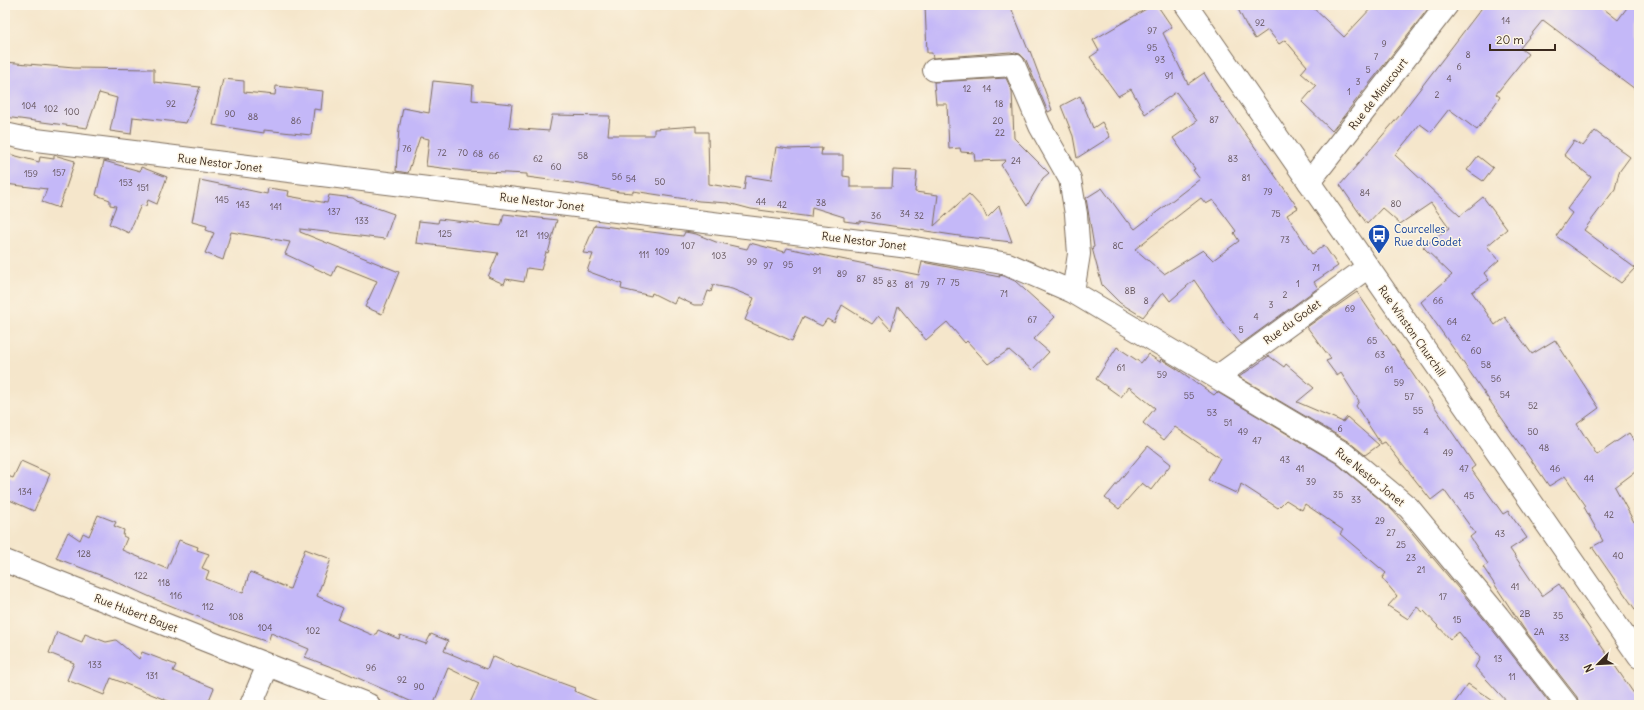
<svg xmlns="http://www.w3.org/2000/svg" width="1644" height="710" font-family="Delius,sans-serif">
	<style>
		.building { fill: #c4b8f8; fill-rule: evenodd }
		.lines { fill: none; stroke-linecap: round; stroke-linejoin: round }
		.minor-casing { stroke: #7c6c5b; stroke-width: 24 }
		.secondary-casing { stroke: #7c6c5b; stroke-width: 24 }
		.minor { stroke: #fff; stroke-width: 22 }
		.secondary { stroke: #fff; stroke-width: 22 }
		.labels { text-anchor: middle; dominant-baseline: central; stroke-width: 3; stroke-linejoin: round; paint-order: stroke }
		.number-label { font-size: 9px; fill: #5d4e54 }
		.street-label { font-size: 11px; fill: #3b2a1e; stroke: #fcf5e5 }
		.transit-label { font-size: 11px; fill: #164399; stroke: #fcf5e5; text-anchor: start }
	</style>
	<rect width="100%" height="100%" fill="#fcf5e5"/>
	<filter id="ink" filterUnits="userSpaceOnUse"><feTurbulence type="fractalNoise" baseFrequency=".025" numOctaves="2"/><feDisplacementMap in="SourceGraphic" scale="8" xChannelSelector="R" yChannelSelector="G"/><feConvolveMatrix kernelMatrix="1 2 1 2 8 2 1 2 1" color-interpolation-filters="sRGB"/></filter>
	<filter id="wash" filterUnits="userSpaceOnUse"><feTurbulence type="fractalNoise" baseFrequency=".012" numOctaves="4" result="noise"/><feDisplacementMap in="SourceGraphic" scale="16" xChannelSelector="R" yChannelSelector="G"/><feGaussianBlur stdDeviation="0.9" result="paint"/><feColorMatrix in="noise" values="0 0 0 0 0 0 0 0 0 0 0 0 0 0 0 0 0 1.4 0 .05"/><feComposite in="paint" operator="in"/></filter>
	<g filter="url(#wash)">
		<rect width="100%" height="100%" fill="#f5e6cb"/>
		<g id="blocks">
			<path class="building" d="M925,5H1010L1029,52L1030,51L1052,110L1048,112L1026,60L1020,54L1010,52L933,58L932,53H927Z
				M1153,5H1157L1172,27L1163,33L1188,84L1204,73L1222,103L1223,102L1298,208L1287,215L1312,254L1324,245L1338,266L1314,282L1318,288L1241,344L1225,325L1194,280L1170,301L1163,292L1143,317L1120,303L1102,285L1092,248L1094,247L1086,198L1102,188L1127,222L1128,221L1135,229L1200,179L1193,170L1195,169L1173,138L1197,121L1176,92L1145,114L1131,89L1118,96L1090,57L1099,51L1093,40ZM1201,198L1206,204L1213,200L1236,231L1234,233L1239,241L1213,260L1203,250L1164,274L1135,249Z
				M1236,5H1310L1344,37L1374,5H1431L1332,131L1302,102L1316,86L1301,73L1307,66L1285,40L1279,44L1268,30L1255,39L1246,25Z
				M1484,5H1599L1618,20L1629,5H1639V92L1543,20L1520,48L1528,54L1496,94L1500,97L1477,130L1449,109L1431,132L1420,124L1395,155L1460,216L1483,197L1507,229L1487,246L1499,260L1484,273L1489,280L1472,292L1495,325L1505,317L1532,354L1555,340L1599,408L1577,424L1597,455L1629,433L1639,447V469L1615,487L1634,522L1639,519V615L1592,547L1603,541L1584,507L1586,506L1565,476L1549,486L1421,302L1452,275L1423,247L1449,228L1431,203L1400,224L1382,208L1367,224L1340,185L1400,115Z
				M5,62L74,68L154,69V82L200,87L186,123L133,117L131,134L110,131L117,98L99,93L87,128L5,117Z
				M1006,78L1012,91L1014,138L1049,173L1043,178L1027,206L1001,165L1006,160L975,161L974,153L961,152L960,148L949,149L947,104H936L934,82Z
				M223,79L244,81V92L275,95L276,86L323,91L321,110L314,109L311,135L264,130V133L213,125Z
				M433,81L473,85L472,100L512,104L509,128L549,131L552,115L610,116L608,135H654V129L696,126V132H708L709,184L744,190L746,176L771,180L776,147L789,149L822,148L821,155H843V176L850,177V187H892L893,170L917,171L915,192L938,195L934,226L969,194L983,209L987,218L999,206L1012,242L966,237L859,221V223L844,221V217L812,207L811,217L751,209L728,203L699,201L633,191V193L619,192L586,185L527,177V174L465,171L426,166L429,139L420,137L408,173L396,171L399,129L403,108L429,113Z
				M1080,96L1093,128L1102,122L1110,137L1077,158L1073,136L1061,106Z
				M1595,131L1630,157L1619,172L1615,189L1584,230L1635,268L1621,283L1556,236L1572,213L1567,209L1591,177L1564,155L1574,141L1583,146Z
				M5,153L39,162L40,157L54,159V155L75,161L59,208L42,202L47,189L5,184Z
				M1478,156L1493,168L1483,181L1467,170Z
				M104,161L140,171L141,167L167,177L157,204L148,200L146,206L141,205L129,233L109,224L116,206L110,205V200L96,195Z
				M200,180L267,194L268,188L289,191L288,196L327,203L329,195L353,198L357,201L394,214L385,239L300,229V232L399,272L382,314L365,307L377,281L337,265L332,276L285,254L290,242L231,232L223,260L205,253L214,233L206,230L207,226L192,222Z
				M504,214L557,220L548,253L546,252L541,270L527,268L524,282L506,279L504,284L488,277L498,253L416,243L419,221L438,223L439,219L501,226Z
				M595,225L683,236L685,232L696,234L716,242L747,249L750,243L785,252L787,248L919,275L922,262L1000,277L999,275L1004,276L1015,281L1055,317L1034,339L1049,352L1032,370L1009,350L988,364L967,341L965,343L947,322L926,340L898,306L891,330L878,316L872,324L842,305L834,323L827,319L822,326L803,317L792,341L745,320L754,298L732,289L713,285L711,292L708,291L703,305H694L677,297L674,304L652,293L651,296L621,289L622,284L587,271L593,254L583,253Z
				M1357,292L1469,457L1475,466L1471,469L1503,514L1508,511L1527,538L1510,549L1542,596L1559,584L1639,701V705H1579L1577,697L1524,629L1483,567L1488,564L1470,537L1475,533L1444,490L1431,500L1385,442L1381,444L1356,406L1359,401L1341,373L1337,376L1326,361L1331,359L1307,327Z
				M1117,347L1141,363L1148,354L1160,362L1161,359L1177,369L1214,395L1217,392L1336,463L1391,509L1403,522L1488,624L1551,705H1510L1475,667L1480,658L1459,632L1450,639L1424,611L1423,612L1417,607L1408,619L1388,606L1397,596L1382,578L1386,573L1340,534L1343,530L1305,504L1302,510L1286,500L1278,508L1241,484L1238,494L1208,480L1220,458L1175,427L1164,440L1143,423L1155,408L1129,387L1121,397L1096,379Z
				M1269,356L1284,367L1286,364L1314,388L1297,402L1343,422L1347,417L1379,445L1365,455L1349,442L1239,377Z
				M1148,446L1171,464L1151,490L1142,483L1119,509L1105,498Z
				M21,461L50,474L34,511L5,498V475L13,478Z
				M98,515L116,522L114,526L124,530L123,536L127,538L122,550L167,569L179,540L198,547L197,550L209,554L202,568L209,571L206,579L243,593L250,572L290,589L305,549L331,559L317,596L343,608L338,620L375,636L378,630L399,639L400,635L426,644L431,634L448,641L444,651L487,669L492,656L518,668V667L575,688L574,691L607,705H469L479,683L448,668L433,705H419L342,671L305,657L309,649L271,633L268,642L223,627L157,600L110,579L56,558L68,532L80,540L83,533L89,536Z
				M57,632L82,642L85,634L106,642L116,640L139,659L142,652L176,665L173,671L214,688L207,705H178L111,678L104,695L67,680L74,663L49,653Z
				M1468,684L1499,705H1453Z"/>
		</g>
	</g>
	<g filter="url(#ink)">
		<use href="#blocks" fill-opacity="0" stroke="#7c6c5b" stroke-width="1"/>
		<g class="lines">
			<g class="minor-casing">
				<path id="minor" d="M934,70L1014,65L1040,126L1070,179L1076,214L1079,254L1073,292
					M5,134L28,139L909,247L1008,264L1073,292L1343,453L1409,508L1498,616L1567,705
					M1309,182L1447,5
					M1217,377L1368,267
					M5,561L369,705
					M251,705L268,665"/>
			</g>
			<g class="secondary-casing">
				<path id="secondary" d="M1186,5L1639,657"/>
			</g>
			<use href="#minor" class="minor"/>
			<use href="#secondary" class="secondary"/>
		</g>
	</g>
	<defs>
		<g id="bus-pin" transform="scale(1.15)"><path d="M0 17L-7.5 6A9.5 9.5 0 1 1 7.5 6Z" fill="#1a4fb4" stroke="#fcf5e5"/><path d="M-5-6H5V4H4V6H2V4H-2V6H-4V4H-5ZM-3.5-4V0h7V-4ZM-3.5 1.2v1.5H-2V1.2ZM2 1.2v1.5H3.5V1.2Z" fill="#fff"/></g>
	</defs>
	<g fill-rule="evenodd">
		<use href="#bus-pin" x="1379" y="235"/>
	</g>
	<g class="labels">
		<g class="number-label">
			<text x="1506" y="20">14</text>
			<text x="1260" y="22">92</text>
			<text x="1152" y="30">97</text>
			<text x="1384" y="43">9</text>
			<text x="1152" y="47">95</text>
			<text x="1468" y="54">8</text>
			<text x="1376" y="56">7</text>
			<text x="1160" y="59">93</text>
			<text x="1459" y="66">6</text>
			<text x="1368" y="69">5</text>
			<text x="1169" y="75">91</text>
			<text x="1449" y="78">4</text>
			<text x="1358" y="81">3</text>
			<text x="967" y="88">12</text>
			<text x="987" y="88">14</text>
			<text x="1349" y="91">1</text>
			<text x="1437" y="94">2</text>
			<text x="171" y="103">92</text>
			<text x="999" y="103">18</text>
			<text x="29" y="105">104</text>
			<text x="51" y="108">102</text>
			<text x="72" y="111">100</text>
			<text x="230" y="113">90</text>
			<text x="253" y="116">88</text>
			<text x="1214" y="119">87</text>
			<text x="296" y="120">86</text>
			<text x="998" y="120">20</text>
			<text x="1000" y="132">22</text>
			<text x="407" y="148">76</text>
			<text x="442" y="152">72</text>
			<text x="463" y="152">70</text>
			<text x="478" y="153">68</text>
			<text x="494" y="155">66</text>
			<text x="583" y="155">58</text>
			<text x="538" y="158">62</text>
			<text x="1233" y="158">83</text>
			<text x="1016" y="160">24</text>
			<text x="556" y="166">60</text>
			<text x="59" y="172">157</text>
			<text x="31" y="173">159</text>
			<text x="617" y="176">56</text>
			<text x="1246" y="177">81</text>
			<text x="631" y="178">54</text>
			<text x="660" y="181">50</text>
			<text x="126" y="182">153</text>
			<text x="143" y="187">151</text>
			<text x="1268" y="191">79</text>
			<text x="1365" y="192">84</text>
			<text x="222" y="199">145</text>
			<text x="761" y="201">44</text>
			<text x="821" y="202">38</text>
			<text x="1396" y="203">80</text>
			<text x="243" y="204">143</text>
			<text x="782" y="204">42</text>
			<text x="276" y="206">141</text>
			<text x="334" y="211">137</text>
			<text x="905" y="213">34</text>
			<text x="1276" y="213">75</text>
			<text x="876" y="215">36</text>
			<text x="919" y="215">32</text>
			<text x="362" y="220">133</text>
			<text x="445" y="233">125</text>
			<text x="522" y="233">121</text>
			<text x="543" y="235">119</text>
			<text x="1285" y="239">73</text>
			<text x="688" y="245">107</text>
			<text x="1118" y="245">8C</text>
			<text x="662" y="251">109</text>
			<text x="644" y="254">111</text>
			<text x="719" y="255">103</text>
			<text x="752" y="261">99</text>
			<text x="788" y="264">95</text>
			<text x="768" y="265">97</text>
			<text x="1316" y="267">71</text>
			<text x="817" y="270">91</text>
			<text x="842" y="273">89</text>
			<text x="861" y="278">87</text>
			<text x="878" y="280">85</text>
			<text x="941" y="281">77</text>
			<text x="955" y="282">75</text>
			<text x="892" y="283">83</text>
			<text x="1298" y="283">1</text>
			<text x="909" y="284">81</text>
			<text x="925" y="284">79</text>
			<text x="1130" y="290">8B</text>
			<text x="1004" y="293">71</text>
			<text x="1285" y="294">2</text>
			<text x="1146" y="300">8</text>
			<text x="1438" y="300">66</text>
			<text x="1271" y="304">3</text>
			<text x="1350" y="308">69</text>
			<text x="1256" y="316">4</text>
			<text x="1032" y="319">67</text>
			<text x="1452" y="321">64</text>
			<text x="1241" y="329">5</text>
			<text x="1466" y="337">62</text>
			<text x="1372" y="340">65</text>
			<text x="1476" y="350">60</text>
			<text x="1380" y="354">63</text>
			<text x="1486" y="364">58</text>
			<text x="1121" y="367">61</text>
			<text x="1389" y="369">61</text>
			<text x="1162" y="374">59</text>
			<text x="1496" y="378">56</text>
			<text x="1399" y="382">59</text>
			<text x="1505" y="394">54</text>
			<text x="1189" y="395">55</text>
			<text x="1409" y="396">57</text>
			<text x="1533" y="405">52</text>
			<text x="1418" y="410">55</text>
			<text x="1212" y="412">53</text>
			<text x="1228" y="422">51</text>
			<text x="1340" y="428">6</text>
			<text x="1243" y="431">49</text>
			<text x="1426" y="431">4</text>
			<text x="1533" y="431">50</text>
			<text x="1257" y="440">47</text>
			<text x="1544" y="447">48</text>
			<text x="1448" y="452">49</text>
			<text x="1285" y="459">43</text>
			<text x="1300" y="468">41</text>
			<text x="1464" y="468">47</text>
			<text x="1555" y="468">46</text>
			<text x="1589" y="478">44</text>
			<text x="1311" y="481">39</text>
			<text x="25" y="491">134</text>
			<text x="1338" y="494">35</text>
			<text x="1469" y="495">45</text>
			<text x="1356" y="499">33</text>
			<text x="1609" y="514">42</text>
			<text x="1380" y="520">29</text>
			<text x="1391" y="532">27</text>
			<text x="1500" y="533">43</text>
			<text x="1401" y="544">25</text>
			<text x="84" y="553">128</text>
			<text x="1618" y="555">40</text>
			<text x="1411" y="557">23</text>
			<text x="1421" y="569">21</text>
			<text x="141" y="575">122</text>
			<text x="164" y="582">118</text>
			<text x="1515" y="586">41</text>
			<text x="176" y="595">116</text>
			<text x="1443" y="596">17</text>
			<text x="208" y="606">112</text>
			<text x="1525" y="613">2B</text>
			<text x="1558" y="615">35</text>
			<text x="236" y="616">108</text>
			<text x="1457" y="619">15</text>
			<text x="265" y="627">104</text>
			<text x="313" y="630">102</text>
			<text x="1539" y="631">2A</text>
			<text x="1564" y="637">33</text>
			<text x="1498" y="658">13</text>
			<text x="95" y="664">133</text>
			<text x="371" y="667">96</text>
			<text x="152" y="675">131</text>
			<text x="1512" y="676">11</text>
			<text x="402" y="679">92</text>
			<text x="419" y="686">90</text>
		</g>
		<g class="street-label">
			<text transform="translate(1378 94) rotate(-52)">Rue de Miaucourt</text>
			<text transform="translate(220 163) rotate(7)">Rue Nestor Jonet</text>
			<text transform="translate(542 202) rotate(7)">Rue Nestor Jonet</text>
			<text transform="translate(864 241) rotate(7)">Rue Nestor Jonet</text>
			<text transform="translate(1292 322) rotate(-36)">Rue du Godet</text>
			<text transform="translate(1412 331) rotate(55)">Rue Winston Churchill</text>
			<text transform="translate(1370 477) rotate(39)">Rue Nestor Jonet</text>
			<text transform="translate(136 613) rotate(21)">Rue Hubert Bayet</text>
		</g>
		<g class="transit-label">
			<text x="1394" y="229">Courcelles<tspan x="1394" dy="13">Rue du Godet</tspan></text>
		</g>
	</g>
	<rect width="1644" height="710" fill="none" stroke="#fcf5e5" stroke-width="20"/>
	<g transform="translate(1598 664) rotate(246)" stroke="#fcf5e5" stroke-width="3" paint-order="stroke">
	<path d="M0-3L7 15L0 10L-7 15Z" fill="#3b2a1e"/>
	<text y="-6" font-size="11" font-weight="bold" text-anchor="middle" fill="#3b2a1e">N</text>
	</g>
	<path d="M1490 44v6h65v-6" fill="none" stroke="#3b2a1e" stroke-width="2"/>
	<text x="1496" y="44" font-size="12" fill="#3b2a1e" stroke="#fcf5e5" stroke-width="3" paint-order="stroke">20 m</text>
</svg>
